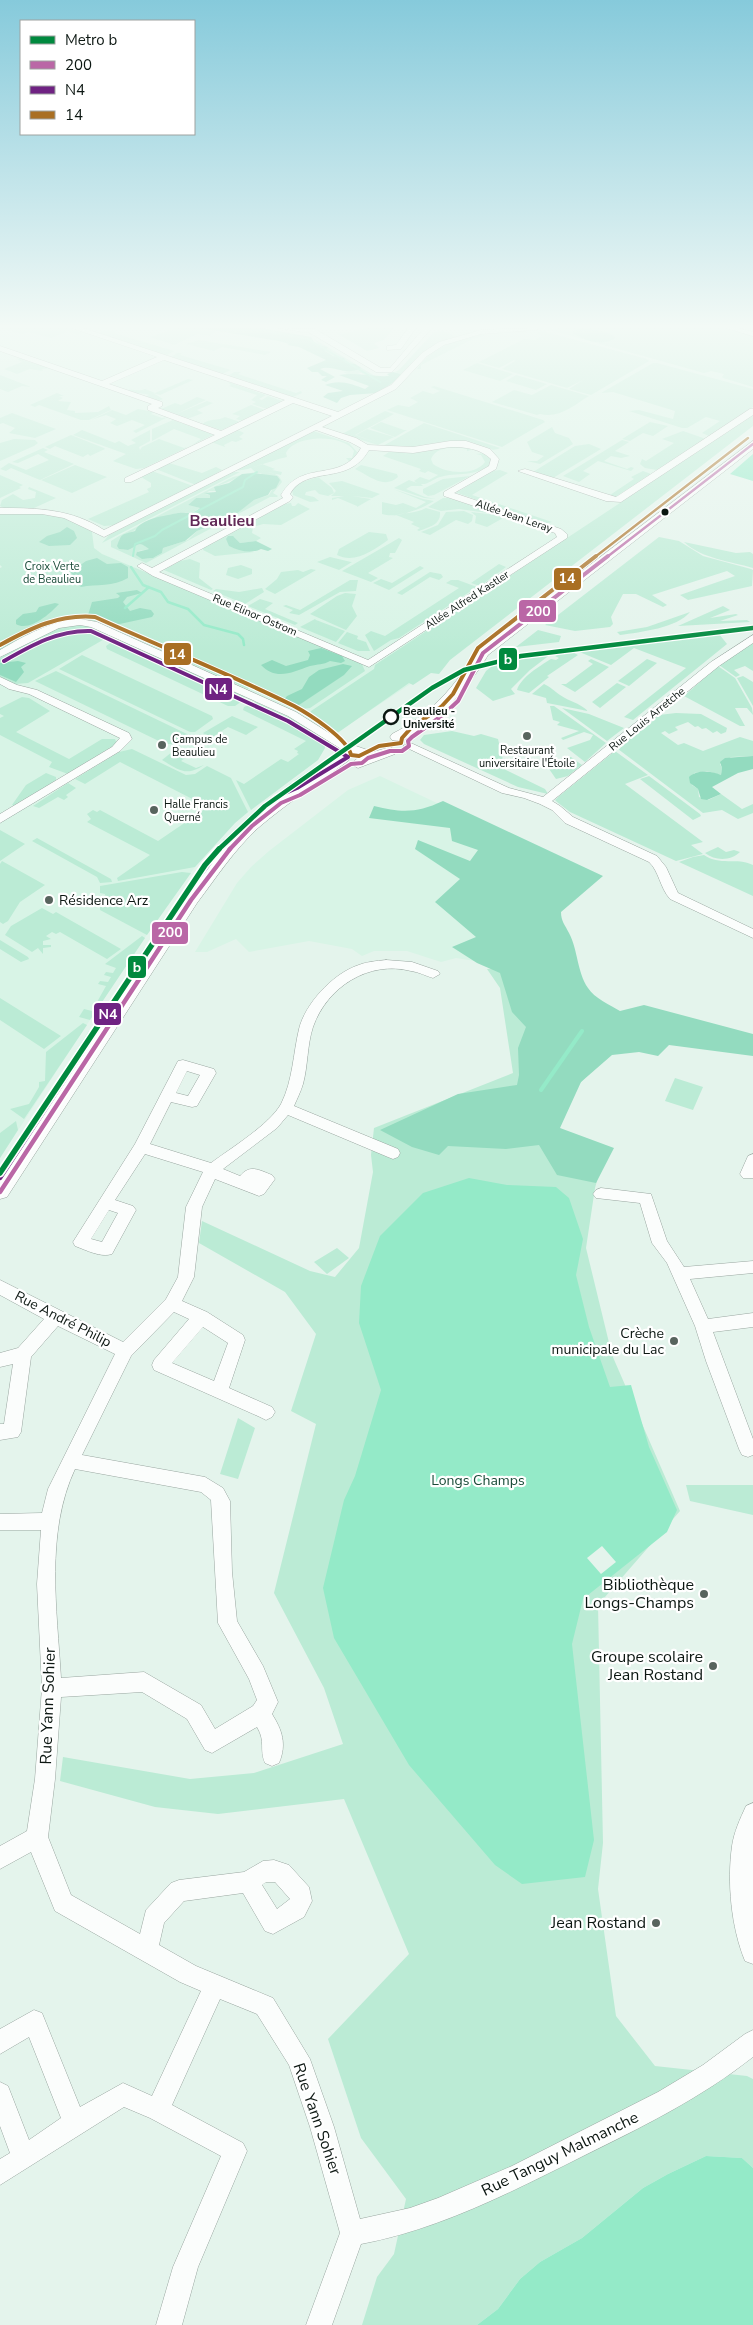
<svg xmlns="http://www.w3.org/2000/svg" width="753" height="2325" font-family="'Nunito Sans',sans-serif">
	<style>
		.built { fill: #d8f4e6 }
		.green { fill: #bbebd5; fill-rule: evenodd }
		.forest { fill: #93dbbf }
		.water { fill: #94eac8 }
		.pier { fill: #e4f4ec }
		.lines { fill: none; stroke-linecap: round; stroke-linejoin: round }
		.stream-far2 { stroke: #94eac8; stroke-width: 2 }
		.stream-far1 { stroke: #94eac8; stroke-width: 2.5 }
		.stream { stroke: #94eac8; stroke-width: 4 }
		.minor-casing { stroke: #99a6a0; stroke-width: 1 }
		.major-casing { stroke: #99a6a0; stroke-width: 1 }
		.minor { fill: #fbfdfc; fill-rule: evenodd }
		.major { fill: #fbfdfc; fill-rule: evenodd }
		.bus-1-far2-casing { stroke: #fff; stroke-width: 4.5 }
		.bus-1-far1-casing { stroke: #fff; stroke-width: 6 }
		.bus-1-casing { stroke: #fff; stroke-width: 8 }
		.bus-2-far1-casing { stroke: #fff; stroke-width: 6 }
		.bus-2-casing { stroke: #fff; stroke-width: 8 }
		.bus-3-far1-casing { stroke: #fff; stroke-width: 4.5 }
		.bus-3-casing { stroke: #fff; stroke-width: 6 }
		.bus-1-far2 { stroke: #ba67a6; stroke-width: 2.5 }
		.bus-1-far1 { stroke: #ba67a6; stroke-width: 4 }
		.bus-1 { stroke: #ba67a6; stroke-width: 4.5 }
		.bus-2-far1 { stroke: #6f2282; stroke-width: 4 }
		.bus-2 { stroke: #6f2282; stroke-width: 4.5 }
		.bus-3-far1 { stroke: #a96f23; stroke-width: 2.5 }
		.bus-3 { stroke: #a96f23; stroke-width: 4 }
		.metro-1-far1-casing { stroke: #fff; stroke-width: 7 }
		.metro-1-casing { stroke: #fff; stroke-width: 9 }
		.metro-1-far1 { stroke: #00893e; stroke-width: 4.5 }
		.metro-1 { stroke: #00893e; stroke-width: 5.5 }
		.bus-dot { fill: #0c1712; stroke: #fff; stroke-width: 2 }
		.stop-dot { fill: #fff; stroke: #0c1712; stroke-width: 2.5 }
		.poi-dot { fill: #58645e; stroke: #fff; stroke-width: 2 }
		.labels { text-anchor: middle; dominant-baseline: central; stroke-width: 4.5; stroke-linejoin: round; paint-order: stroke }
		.far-street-label { font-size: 11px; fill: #0c1712; stroke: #fff }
		.far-park-label { font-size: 11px; fill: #194b38; stroke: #fff }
		.far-stop-label { font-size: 11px; font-weight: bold; fill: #0c1712; stroke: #fff; text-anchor: start }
		.far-poi-label { font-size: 11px; fill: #0c1712; stroke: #fff; text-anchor: start }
		.poi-label { font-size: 14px; fill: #0c1712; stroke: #fff; text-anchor: start }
		.street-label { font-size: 14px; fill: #0c1712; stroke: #fff }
		.park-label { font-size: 14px; fill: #194b38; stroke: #fff }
		.far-district-label { font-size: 16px; font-weight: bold; fill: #622a57; stroke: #fff }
		.near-poi-label { font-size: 16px; fill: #0c1712; stroke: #fff; text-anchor: end }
		.near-street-label { font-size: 16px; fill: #0c1712; stroke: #fff }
		.line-badge { stroke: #fff; stroke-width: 2 }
		.badge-label { font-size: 14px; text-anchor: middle; font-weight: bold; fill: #fff }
	</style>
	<rect width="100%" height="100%" fill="#e4f4ec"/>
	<path class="built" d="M0,328H230L278,336L371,381L399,370L434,332L504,328H753V423L424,675L327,739L324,742L325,748L318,760L265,798L235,823L195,867L165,908L116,980L0,1158Z
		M380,776L593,877L500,965L456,958L441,962L407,951H374L362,956L352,949L309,941L249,952L236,939L207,952H195L237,883L251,867L269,851L348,790Z"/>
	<path class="green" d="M0,328H67L82,333L78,335L68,331L51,338L29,332L23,334Z
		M171,328H199L216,331L209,336L197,334L174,345L150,337L174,329Z
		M261,328L311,337L375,376L369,377L361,373L351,376L343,372L360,369C352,362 340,360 331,355C322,351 318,342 311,337Z
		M368,328H394L384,340L374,343L379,348L367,351L336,333L342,334Z
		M560,328H720L753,336V387L723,378L722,377L724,374L711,371L704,373L550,330ZM578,329L599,330L616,338L598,343L573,332Z
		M102,331H116L114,333L174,351L167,355L159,354L99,333Z
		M443,331L457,337L429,348L401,374L395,372L399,370L434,332Z
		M542,331L647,359L649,361L591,395L569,389L583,380L567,388L502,369L515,361L514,360L499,368L479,362L524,339L535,340L542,336L537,333Z
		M480,335H486L473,339L421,365V369H417C433,347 454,340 480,335Z
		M199,340L271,352L265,355L222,347L214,351L186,344Z
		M177,353H182L180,355L231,370L222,374L171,357Z
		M23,357L27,358L23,360L50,368L42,369L43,371L30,369L17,374L4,369L22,362L17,359Z
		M477,363L513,374L500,381L463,370Z
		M653,363H657L753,389V407L709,436L702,433L720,421L706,417L687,428H682L629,411L639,410L673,419L675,411L613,392L601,393Z
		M234,372H241L238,374L296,393L301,391L302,393L293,397L228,376Z
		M0,375L31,387L22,386L8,392L0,389Z
		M516,375L547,384L536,390L506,381Z
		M188,379L193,380L160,395L153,393L163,399L155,402L144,398L149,395C140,392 133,394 124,391C132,388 138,392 145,389L155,393Z
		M228,382L266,395L259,399L262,400L268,396L282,401L267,409L252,404L256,402L251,400L257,395L229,386L231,385Z
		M551,385L589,396C574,405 559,419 540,414L537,415L492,402L514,390L532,395Z
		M434,386L543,420L545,422L502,447L387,410L398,405L409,407L418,402L410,398L423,391L433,394L440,391L431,387Z
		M57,393L64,396H59L63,398L58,401L71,402L67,410L75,411V413L98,412L109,406L111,410L89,420H81L39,405L35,407L30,405Z
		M197,397L206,400L176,414L161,409L175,403L181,405Z
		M207,401L213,403L197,410L203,413L187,419L188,418L178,415H174Z
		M251,405L265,410L242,421L236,419L240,416L232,414Z
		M138,409L154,412L151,414L162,418L168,417L136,433L133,431L145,425L132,420L117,426L110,423L116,419L106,415L91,420L112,410L126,415Z
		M385,411L394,414L355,435L380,444L356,435L367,429L394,437L378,445L342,434Z
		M12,413L56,429L35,438L9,433L15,428L3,423L0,424V418Z
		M753,415V426L450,660L439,674L431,673L413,685L409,683L336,734L310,715L311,711L374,669L375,665Z
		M225,417L240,422L221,430L202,424C210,418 218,421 225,417Z
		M173,420L212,434L213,435L192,445L201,439L174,429L152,441V429Z
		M381,422L404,430H407L395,437L370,428Z
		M650,422L668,426L653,436L643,433L630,441L622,439Z
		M424,423L500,448C491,453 483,445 474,445C444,444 412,451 383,446Z
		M248,424L250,425L238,430L244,433L239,437L243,439L236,442L232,441L224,445L225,447L211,442Z
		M552,427L555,433L569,438L573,444L540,464L527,461H537L544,456L532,452L527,442Z
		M82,430L115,443L119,441L128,446L136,443L131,440L150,430V441L139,447L140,450L142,447L159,439L184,448L188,447L144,468L136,469L113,461L126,454L73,435Z
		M313,431L349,443L358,453L353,461H349L346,458H352L354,451C344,434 295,434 286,453L287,457C275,459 245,472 236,470Z
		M683,431L706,439L657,470L645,468L640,464L642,459L646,461L674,443L662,439Z
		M71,435L104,448L105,449L90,456L88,454L83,457L55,446L50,449L45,447Z
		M14,439L35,440L38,443L34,446L0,461V443Z
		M622,440L629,442L615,451L630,456L621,458L611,456L604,461L627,469L631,467L634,468L631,471L598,461L583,471L590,474L579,482L563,476Z
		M589,444L601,449L553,478L533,472L575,446Z
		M454,446L470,448L471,450L467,451V449C455,447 436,446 431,459L433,464C446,474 475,476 485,462L481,455L476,454L485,453L491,459L490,465C475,477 457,472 440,477C433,479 428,485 421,484L423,486H411L406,489L425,497L436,499L424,498L394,488L409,480L417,483L414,481L420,477L429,480L438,475L428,471L425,473L419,471L421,469L383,456L389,452H418Z
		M43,448L48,450L44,452L74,464L40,480L11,468L6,471L0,469L9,463L26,470L49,460L38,454L18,463L12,462Z
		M169,463L202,473L216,467L222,470L196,485L156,469Z
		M262,464L275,469L272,470L282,472L281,475L261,471C270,473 279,472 282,482L273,493L278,496L277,497H270L146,563L111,547V541L119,536L233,477L255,472L251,468ZM254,473H261L272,490L269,495L254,500L230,518L197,531L188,540L163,548L162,553C154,558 148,561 139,556L138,551L150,549C137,540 139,546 128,550L119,549L120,539C142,526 152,519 178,513C187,511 191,515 200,508L188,505L196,498H210V495L205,494L209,491H217V486C231,482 240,474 254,473Z
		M75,465L107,477L72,493L41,480Z
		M361,465L397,474L398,477C384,490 368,475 355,469Z
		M500,470L508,473L472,495L552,522L543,524L455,492L461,490L491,471Z
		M152,471L193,486L117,525L104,526L88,519L149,492L147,489L151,487V483L141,477Z
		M643,471L651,474L616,497H607L634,479L631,477Z
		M232,472H240L102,543L109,535Z
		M0,475L23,485L19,487L21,488L0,498Z
		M470,476L434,495L428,496L423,493V489L443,479Z
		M318,477L332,488L334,493L328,496L319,494L315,490L306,492L305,495L314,497L319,501L310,502L293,495L292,489L299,483Z
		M342,481L380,494L372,498L352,496L371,499L357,507V506L338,498L332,500V498L344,496H331L336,491L329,483Z
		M29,487L56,498L34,508H4L0,506L2,500L13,494L23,500L35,498L36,492L28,489Z
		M393,489L423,499L434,501C421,509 397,519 382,514V502L396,505L403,503L416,508L426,502Z
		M443,498H450L502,515L459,509L441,511L428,507Z
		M291,503L292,506H295L298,503L310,509L281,525L263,524L253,527L252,533L261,538L256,541L240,543L234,537L226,539L231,547L254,552L215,556L203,550L204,547L285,504Z
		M426,508L440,512C441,525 429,527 419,531L417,530L420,528L411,524L414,522L396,515L391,517C402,512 415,514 426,508Z
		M464,511L473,515L472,521L468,524L456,520L430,535L421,532L438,525L446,512Z
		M471,512L505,516V517L487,527L475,523L476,516Z
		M0,513H53L89,528L92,532L94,548L102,554L361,662L365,671L310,708L303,709L250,687L248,689L99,622C62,611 31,633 0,650V568L2,567L0,565Z
		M369,532L386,534L388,540C374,550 355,564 337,555L339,549Z
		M659,537L679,541L703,556L751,569L753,570L752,586L688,600L680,595L735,576L727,571L652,595L667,605L663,607L636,594H623L611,617L613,624L610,627L575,631L545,625Z
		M399,538L402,540L395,553H390L389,557L393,558L368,573L378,578L371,582L342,571Z
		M684,542L736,553L750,552L753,554V568C730,561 702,559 684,542Z
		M330,557L351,562H352L339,570L317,562Z
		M190,559L200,563L199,578L213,589L211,590L164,570L180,561Z
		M499,564L506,567L480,586L471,583Z
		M241,565L252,569V574L238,579L226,575L228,568Z
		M420,566L424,568L389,590L373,583L381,579L392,583Z
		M311,569L316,570L275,594L265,589L277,579L281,572L298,570L303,572Z
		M430,572L441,574L443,577L439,580L430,577L402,595L397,593Z
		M350,580H358L356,591L340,592L299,615L289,613L293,610L283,606L286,605L300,610Z
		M451,580H458L477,587L399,638L391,640L374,651L365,635L371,631L385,636L459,588L446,583Z
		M262,588L264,592L245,604L213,591L216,589L239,592Z
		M345,593L356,594L352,606L357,616L346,630L310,614L337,596Z
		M260,599L273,603L265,609L298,623L295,625L248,606Z
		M723,606L730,610L710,618L736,614L738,615L720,621L747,620L750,622L678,626Z
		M690,612C677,628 641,632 620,635L617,632L647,627Z
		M315,619L316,620L345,631L336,642L300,627Z
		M68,625L86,626L108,634V637L28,683L15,684L0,677V658L51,630Z
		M538,630L561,636L559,642L516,647Z
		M347,632L358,636L357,639L366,642L370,651H358L338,643Z
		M719,634L727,644L633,720L624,717L686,668L634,648L611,665L577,651Z
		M113,641H123L244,696L245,699L235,706H228L107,649L106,646Z
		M753,641V671L745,666L734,670L740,675L736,677L719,665Z
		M572,652L578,655L547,676L549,677L529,693L517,690C521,677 540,666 551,659L556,660L559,658L555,656L559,654Z
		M551,654L530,670L511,689L515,694L493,701L476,688L486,671L496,663Z
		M82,655L212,716L213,719L195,732H190L59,669Z
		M591,659L609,667L575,692L561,684H566L593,664L588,661Z
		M647,659L657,663L629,686L618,681Z
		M718,666L735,678L752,708L753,715L747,708H735L745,726H740L684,696Z
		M56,671L187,734L188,735L174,744H165L35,681Z
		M743,676L753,682V706L737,678Z
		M617,683L626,687L600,708L592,702Z
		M544,684C551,687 554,691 560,695C570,702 578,702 588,711L547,703L546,698L532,694Z
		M22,697L29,698L50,711L16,732L69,759L102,739H115L117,744L68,774L49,767L52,762L0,735V718L4,716L0,714V708Z
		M256,702L297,721L324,742L325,748L318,760L251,810L236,780L244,784L281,759L288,762L299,754L297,753L298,751L294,749L306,741L243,710L244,707Z
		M550,706H554L606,743L585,762L567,748L590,740L593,735L584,732L563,740L561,738L579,731L557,725L560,722L553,720Z
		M562,708L589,714L624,728L607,741Z
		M676,713L701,714L727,728L726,732L721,734L717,731L713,733L706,728L702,729L698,726L695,727L688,722L675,727L678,730L669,734L665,731L661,733L678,745L684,743L703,751L740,737L753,741V756L731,757L720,764L722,768L721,775L707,771L694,773L692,785L698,789L699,797L708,800L721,794L742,809L753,804V813L738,819L722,810L703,813L618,749L659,715Z
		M232,716L258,727L246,735L228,727L211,738L203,733Z
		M452,731L474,736L481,734L498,739L503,760L506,759L504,769L545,789L548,794L518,787L424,744L420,740L424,735Z
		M132,749L186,775L195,774L207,766L231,778L248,812L235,823L195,867L118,881L117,878L150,855L87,822L91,819L87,814L93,810L97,812L100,810L158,841L208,807L120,762L85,784L75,779L119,752Z
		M615,751L648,775L625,784L703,842L691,845L703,854L676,861L570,812L557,802L555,800L558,797Z
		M172,752L185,758L181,761L196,768L204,765C186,777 179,770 162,760Z
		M568,757H571L582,765L568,776L556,779L547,766L551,765L553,759H566Z
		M46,773L56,777V781L14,806L12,805L26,785Z
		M649,776L700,814L701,816L693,820L640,779Z
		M68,783L76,788L66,795L68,797L64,800L58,797L39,808L33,806Z
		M0,830L25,844L0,861Z
		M37,838L111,879L112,882L100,883L97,877L32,841Z
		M718,847L726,852L734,850L740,852C731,861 715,861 705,853Z
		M704,855C719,866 737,857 753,865V896L679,862L693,857Z
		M2,861L45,885L20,902L8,921L3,924L0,922V864Z
		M182,872L191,873L147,935L100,910V899L105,897V894L100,893V886Z
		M42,908L53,914L56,912L121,949L107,959L60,932L56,934L52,932L46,936L51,939L43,941V945H51V947L43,948V954L38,948L32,952L5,935L11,926Z
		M142,936L145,938L90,1020L79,1017L84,1009L92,1011L106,986L98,984L100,981L108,982L111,977L104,975L106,972L113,973L116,968L105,964Z
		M0,940L28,957L29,959L21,962L0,949Z
		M517,967L609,1052L569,1095L554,1128L606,1148L595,1188L586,1248L612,1355L680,1511L598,1605L603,1843L598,1889L616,2016L655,2066L747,2076L753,2079V2168L742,2158L706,2156L668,2174L643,2188L582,2238L540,2262L520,2279L498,2309L477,2325H362L377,2277L394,2254L406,2199L361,2138L328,2039L409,1954L344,1799L218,1814L155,1807L60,1781L63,1757L190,1779L254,1773L343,1744L324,1688L274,1593L316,1424L291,1411L316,1334L285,1292L199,1243L202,1221L310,1271L335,1277L359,1248L373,1172L371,1155L374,1128L513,1073L500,988L487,969Z
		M0,998L61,1036L44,1049L0,1020Z
		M83,1023L87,1025L24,1119L10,1109L29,1104L39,1087V1082L45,1081L46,1052Z
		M675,1078L703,1087L693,1110L665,1101Z
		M16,1121L18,1130L0,1158V1133Z
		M337,1248L349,1258L327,1274L314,1262Z
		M238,1418L255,1428L238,1479L220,1474Z
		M686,1485H753V1515L690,1501Z"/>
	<path class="forest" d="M199,328H261L311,337L316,345L328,347L325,351L333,356L344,358L346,363L355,364L361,368C345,377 333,364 320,369L335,377L326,382L321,380L327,376H322L318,372H312L307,368L326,360L299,347L287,345L289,344L279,341Z
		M578,329C589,329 607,329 616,338C601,347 586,341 573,333V331Z
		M393,372L401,374L397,380L377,393L350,395L341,398L337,403L323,397L328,393L343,391L325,385C339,379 352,384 365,389L369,386L339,375C356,372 372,377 389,376L387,374Z
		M254,473L277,476L280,480L276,488L271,490L268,495L254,500L231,518L197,531L185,541L163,548L162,553L153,558L142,559L136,555L137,552L149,549C137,540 139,546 128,550L119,549L117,546C122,533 121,535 135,531C141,518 165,516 178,513C187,511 192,516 200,508L188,505L196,498H210V495L204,493L216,492L214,487L229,483L242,474Z
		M67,527L74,531L77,538L70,545L49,546L39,542L47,536L60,532Z
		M228,536H233L240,543L256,541L272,549L268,551L261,549C251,554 239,551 229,546L226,539Z
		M97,558L107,564L121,563L128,567V578C113,587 97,584 81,587L75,583L71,572L86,561Z
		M137,590L142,593L127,597L123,602L130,611L140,608L151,610L154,614L152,617L115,625L88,615L92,602L118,598L120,596L116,593Z
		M55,603L59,604C50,614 29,632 16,624V620L23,614L36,612L39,607Z
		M321,648L342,656L345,661L341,663L330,661C323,665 318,664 310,666C293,672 276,681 261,665L272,660L286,666L308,660L310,655L308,651Z
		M18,661L26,663L21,667L24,672L16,682L0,675V663Z
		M343,664L352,666L344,675L296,707L282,702L287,696L302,689L309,677L319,670Z
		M753,756V769L738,773L712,787L721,794L707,800L701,799L698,789L690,783L689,777C698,769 711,771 721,775L722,768L720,762L725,758Z
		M443,801L603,876L561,912C561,921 565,925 569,933C578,950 577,972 588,988C594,998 610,1005 620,1011L644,1005L753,1034V1056L669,1045L658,1056L639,1052L612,1055L581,1082L560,1128L614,1148L596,1183L557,1175L539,1145L506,1149L448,1146L439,1155L412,1147L380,1130L458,1094L517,1085L519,1075L518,1048L526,1027L512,1012L500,973L477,963L452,947L476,937L435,902L460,879L415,849L418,840L470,861L478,850L452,841L450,828L369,818L374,806C402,813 417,813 443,801Z"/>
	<path class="water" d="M753,454V481L730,474Z
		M469,1178L507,1185L556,1187L569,1198L583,1239L576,1275L589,1327L610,1387L631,1385L649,1447L677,1510L667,1532L583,1599L572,1644L594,1840L585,1877L522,1884L495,1865L409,1765L334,1638L323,1588L344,1500L355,1476L381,1390L359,1323L361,1286L380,1236L423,1193Z
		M706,2156L742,2158L753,2168V2325H477L498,2309L520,2279L540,2262L582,2238L643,2188L668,2174Z"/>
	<path class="pier" d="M602,1546L616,1562L601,1574L587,1558Z"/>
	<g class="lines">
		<path class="stream-far2" d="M250,328L308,339L380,382
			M133,556L135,544L155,536L162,530L243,487L245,480L257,472"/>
		<path class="stream-far1" d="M131,567L143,585L161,592L168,602L188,609L204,625L238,634L243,639L244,645
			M125,608L149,587
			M296,781L321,764
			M262,808L292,784
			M228,838L258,810
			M217,850L225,840"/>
		<path class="stream" d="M203,867L218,849
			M173,910L198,874
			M163,923L170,914
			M150,945L162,927
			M123,985L146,949
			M95,1028L119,990
			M64,1073L90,1033
			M541,1090L582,1031
			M37,1115L61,1078
			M0,1171L29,1127"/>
		<g class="minor-casing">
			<path id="minor" d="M72,328H83L338,412L391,385L422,353L439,342L481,330L540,328L536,330L481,334L444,345L427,356L396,389L322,427L356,438L368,445L413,447L450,441H466L490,449L499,459L496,469L454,493L561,529L567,534V538L369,667L153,576L137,566L142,563L152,568L283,498L281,495C302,458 341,484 361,448L350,442L316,430L104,537L64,518L42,514H0V508C38,508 72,509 104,530L332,416L293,403L131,482H125V478L215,435L148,410V406L152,404L0,351V346L102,381L157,357ZM164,360L285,400L221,431L158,408L162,406V402L109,384ZM450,447C465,447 479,448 491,459L489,466L444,492V496L555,533L557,537L368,660L159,572L290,501L293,497L290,494C307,464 348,487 369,450L413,453Z
				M279,328L315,329L381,368H390L424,328H432L392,372H376L310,333Z
				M408,328H416L401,349L387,350V346L396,345Z
				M726,328H738L753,332V336Z
				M750,409H753V415L621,502L606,501L518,471L525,469L616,497Z
				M80,619L97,622L296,712L356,750L350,753L346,752L288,716L91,627L80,625L59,628L0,657V650C26,635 50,621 80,619Z
				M753,635V643L719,666L552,801L560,806L573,817L657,856L666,867L678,893L753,929V938L670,899C660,888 659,871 649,862L565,823L552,810L540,804L524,798L502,793L403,746L409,743L413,744L509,788L543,797L711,662Z
				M0,677L17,685L37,690L129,733L132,739L120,751L0,823V814L112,747L120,738L29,694L9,689L0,684Z
				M386,960L412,962L438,971L440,974L433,978C426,976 419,972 411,971C369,960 327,987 313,1027C307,1045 308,1066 303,1084C301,1091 297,1099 294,1106L398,1149L400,1153L398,1157L393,1159L388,1157L288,1115L277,1128L223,1169L240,1176C250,1164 259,1170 272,1175L275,1179L264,1194L259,1196L215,1179L202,1207L194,1277L182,1301L207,1312L243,1335L245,1340L229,1388L272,1407L275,1412L272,1417L266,1420L260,1417L154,1370L152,1365L154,1360L189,1319L174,1312L131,1356L82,1455L205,1477L223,1488L230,1501L232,1572L237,1621L263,1666L278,1702L272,1714C282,1730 287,1744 279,1763L272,1766L265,1763C259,1749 266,1742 257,1727L212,1753L205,1750L187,1719L142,1692L61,1697L55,1779L48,1837L71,1895L140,1934L146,1910L171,1883L179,1880L244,1872L263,1861L274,1860L289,1865L309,1887L312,1901L304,1917L273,1934L265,1931L243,1893L184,1901L164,1923L159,1945L196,1966L273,1998L310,2059L334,2127L360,2219L410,2208L438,2198L512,2166L658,2092L703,2065L745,2034L753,2030V2057C701,2098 642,2127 583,2156C511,2192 440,2229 361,2244L332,2325H306L340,2233L310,2127L289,2065L257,2014L220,1999L172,2105L243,2143L247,2151L198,2267L182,2325H156L173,2267L221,2156L150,2118L124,2107L0,2185V2159L10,2153L0,2126V2082L8,2086L29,2140L61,2118L29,2037L0,2054V2029L34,2010L42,2013L80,2107L123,2083L152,2096L201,1991L180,1982L55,1911L31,1852L0,1869V1846L27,1831L35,1779L42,1688L37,1584L41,1530H0V1514L42,1513L48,1489L115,1354L58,1326L31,1357L21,1432L18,1437L0,1440V1424H4L13,1364L0,1367V1353L18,1348L44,1319L0,1295V1280L123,1342L166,1299L178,1277L186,1207L203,1172L145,1154L115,1200L133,1206L136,1210L112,1254C101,1258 86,1250 75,1246L73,1242L135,1144L178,1061L183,1060L214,1069L216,1073L197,1106L192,1107L171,1102L150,1144L211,1163C231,1148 269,1125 281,1104C293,1080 293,1054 299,1029C305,1004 332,975 356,966C365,962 376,961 386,960ZM187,1071L200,1075L188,1096L176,1093ZM109,1210L118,1213L102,1242L91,1239ZM203,1327L228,1343L214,1381L172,1363ZM75,1469L201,1492L211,1500L218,1623L249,1679L257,1700L253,1706L215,1729L201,1705L144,1672L61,1678C57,1609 45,1533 75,1469ZM266,1882H275L290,1899L277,1909L262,1885Z
				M753,1154V1178H743L740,1174L748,1156Z
				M601,1188L651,1194L667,1241L684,1267L753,1261V1273L690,1279L708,1319L753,1313V1327L713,1332L753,1439V1455L748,1457L742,1455L739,1449L706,1361L695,1326L667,1263L652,1243L640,1203L596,1198L593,1194L596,1190Z
				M753,1803V1964L745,1961C731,1927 727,1882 732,1846C734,1832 740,1819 746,1806Z"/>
		</g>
		<g class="major-casing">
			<path id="major" d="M753,441V449L488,655C475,678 422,747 392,740L390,737L392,734C433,713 453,688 478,650Z
				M356,746L373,752L390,747L397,751L395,754L358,768L351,764L360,756L352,755L348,761C318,783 286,804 258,828C234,850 216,878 197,903L7,1197L0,1199V1177L185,896L220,852L247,823L287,791L337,756L341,749Z"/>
		</g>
		<use href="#minor" class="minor"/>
		<use href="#major" class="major"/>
		<g class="bus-1-far2-casing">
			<path id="bus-1-far2" d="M607,557L753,444"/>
		</g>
		<g class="bus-1-far1-casing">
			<path id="bus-1-far1" d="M229,850L252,826L281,803L300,795L351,764L362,763L368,758L390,751H402L409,746L408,741L412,737L443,715L458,701L483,653L608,556"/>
		</g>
		<g class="bus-1-casing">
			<path id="bus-1" d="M0,1192L191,900L230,849"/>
		</g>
		<g class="bus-2-far1-casing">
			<path id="bus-2-far1" d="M4,661C32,645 58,630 91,631L288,721L348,757L297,788L276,797L219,850"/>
		</g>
		<g class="bus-2-casing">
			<path id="bus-2" d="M0,1178L185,896L220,849"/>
		</g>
		<g class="bus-3-far1-casing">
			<path id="bus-3-far1" d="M595,557L748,438"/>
		</g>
		<g class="bus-3-casing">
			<path id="bus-3" d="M0,645C31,628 59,614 95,617C161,647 230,674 294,706C309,714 348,739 351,755L359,756L379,746L401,743L402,738L411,728L441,707L453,694L478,648L596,556"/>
		</g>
		<use href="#bus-1-far2" class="bus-1-far2"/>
		<use href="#bus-1-far1" class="bus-1-far1"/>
		<use href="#bus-1" class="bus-1"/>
		<use href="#bus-2-far1" class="bus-2-far1"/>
		<use href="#bus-2" class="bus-2"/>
		<use href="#bus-3-far1" class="bus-3-far1"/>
		<use href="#bus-3" class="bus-3"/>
		<g class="metro-1-far1-casing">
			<path id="metro-1-far1" d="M218,850L265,806L432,688L464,670L521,656L753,628"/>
		</g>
		<g class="metro-1-casing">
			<path id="metro-1" d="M0,1173L205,865L219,849"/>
		</g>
		<use href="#metro-1-far1" class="metro-1-far1"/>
		<use href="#metro-1" class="metro-1"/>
	</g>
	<linearGradient id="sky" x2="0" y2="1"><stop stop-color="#86cadb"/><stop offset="0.5" stop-color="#f3faf6"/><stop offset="1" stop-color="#f3faf6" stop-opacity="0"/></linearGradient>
	<rect width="753" height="653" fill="url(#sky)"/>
	<circle class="bus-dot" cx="665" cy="512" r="4.5"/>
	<circle class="stop-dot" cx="391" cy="717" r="7"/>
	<g class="poi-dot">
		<circle cx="527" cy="736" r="5"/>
		<circle cx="162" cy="745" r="5"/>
		<circle cx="154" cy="810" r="5"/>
		<circle cx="49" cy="900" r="5"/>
		<circle cx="674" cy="1341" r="5"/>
		<circle cx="704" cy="1594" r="5"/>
		<circle cx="713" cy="1666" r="5"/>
		<circle cx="656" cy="1923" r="5"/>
	</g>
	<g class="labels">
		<g class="far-street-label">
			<text transform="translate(514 516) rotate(19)">Allée Jean Leray</text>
			<text transform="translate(467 600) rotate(-33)">Allée Alfred Kastler</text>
			<text transform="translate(255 615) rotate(23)">Rue Elinor Ostrom</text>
			<text transform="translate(647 719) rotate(-39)">Rue Louis Arretche</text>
		</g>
		<g class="far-park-label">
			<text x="52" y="566">Croix Verte<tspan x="52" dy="13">de Beaulieu</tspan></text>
		</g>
		<g class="far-stop-label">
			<text x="403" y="711">Beaulieu -<tspan x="403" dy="13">Université</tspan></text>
		</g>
		<g class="far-poi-label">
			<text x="172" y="739">Campus de<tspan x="172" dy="13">Beaulieu</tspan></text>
			<text x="527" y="750" text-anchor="middle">Restaurant<tspan x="527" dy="13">universitaire l'Étoile</tspan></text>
			<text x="164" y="804">Halle Francis<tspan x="164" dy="13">Querné</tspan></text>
		</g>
		<g class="poi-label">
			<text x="59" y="900">Résidence Arz</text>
			<text x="664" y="1333" text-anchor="end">Crèche<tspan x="664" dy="16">municipale du Lac</tspan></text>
		</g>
		<g class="street-label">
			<text transform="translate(63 1319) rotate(27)">Rue André Philip</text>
		</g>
		<g class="park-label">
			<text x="478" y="1480">Longs Champs</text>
		</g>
		<g class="far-district-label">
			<text x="222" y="521">Beaulieu</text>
		</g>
		<g class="near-poi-label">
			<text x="694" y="1585">Bibliothèque<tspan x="694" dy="18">Longs-Champs</tspan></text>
			<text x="703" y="1657">Groupe scolaire<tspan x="703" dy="18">Jean Rostand</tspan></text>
			<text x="646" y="1923">Jean Rostand</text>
		</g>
		<g class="near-street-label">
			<text transform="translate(48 1706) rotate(-88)">Rue Yann Sohier</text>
			<text transform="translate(317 2119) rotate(71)">Rue Yann Sohier</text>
			<text transform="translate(560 2154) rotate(-26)">Rue Tanguy Malmanche</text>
		</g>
	</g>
	<g class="line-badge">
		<rect x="553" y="567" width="29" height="24" rx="5" fill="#a96f23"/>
		<rect x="518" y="599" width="39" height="24" rx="5" fill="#ba67a6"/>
		<rect x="163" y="642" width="29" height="24" rx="5" fill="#a96f23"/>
		<rect x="498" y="647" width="20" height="24" rx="5" fill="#00893e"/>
		<rect x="204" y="677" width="29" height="24" rx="5" fill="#6f2282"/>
		<rect x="151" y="921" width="38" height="24" rx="5" fill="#ba67a6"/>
		<rect x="127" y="955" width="20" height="24" rx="5" fill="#00893e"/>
		<rect x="93" y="1002" width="29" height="24" rx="5" fill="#6f2282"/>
	</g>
	<g class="badge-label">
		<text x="567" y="583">14</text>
		<text x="538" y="616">200</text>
		<text x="177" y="659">14</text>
		<text x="508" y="664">b</text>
		<text x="218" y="694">N4</text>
		<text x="170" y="937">200</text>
		<text x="137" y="972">b</text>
		<text x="108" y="1019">N4</text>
	</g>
	<rect x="20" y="20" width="175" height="115" fill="#ffffff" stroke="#9ea2a0"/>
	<rect x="30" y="36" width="25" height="8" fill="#00893e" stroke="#9ea2a0"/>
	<text x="65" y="45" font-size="15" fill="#0c1712">Metro b</text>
	<rect x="30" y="61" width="25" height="8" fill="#ba67a6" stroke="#9ea2a0"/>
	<text x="65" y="70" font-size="15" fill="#0c1712">200</text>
	<rect x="30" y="86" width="25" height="8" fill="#6f2282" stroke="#9ea2a0"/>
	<text x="65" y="95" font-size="15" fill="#0c1712">N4</text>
	<rect x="30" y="111" width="25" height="8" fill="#a96f23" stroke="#9ea2a0"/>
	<text x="65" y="120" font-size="15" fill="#0c1712">14</text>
</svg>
